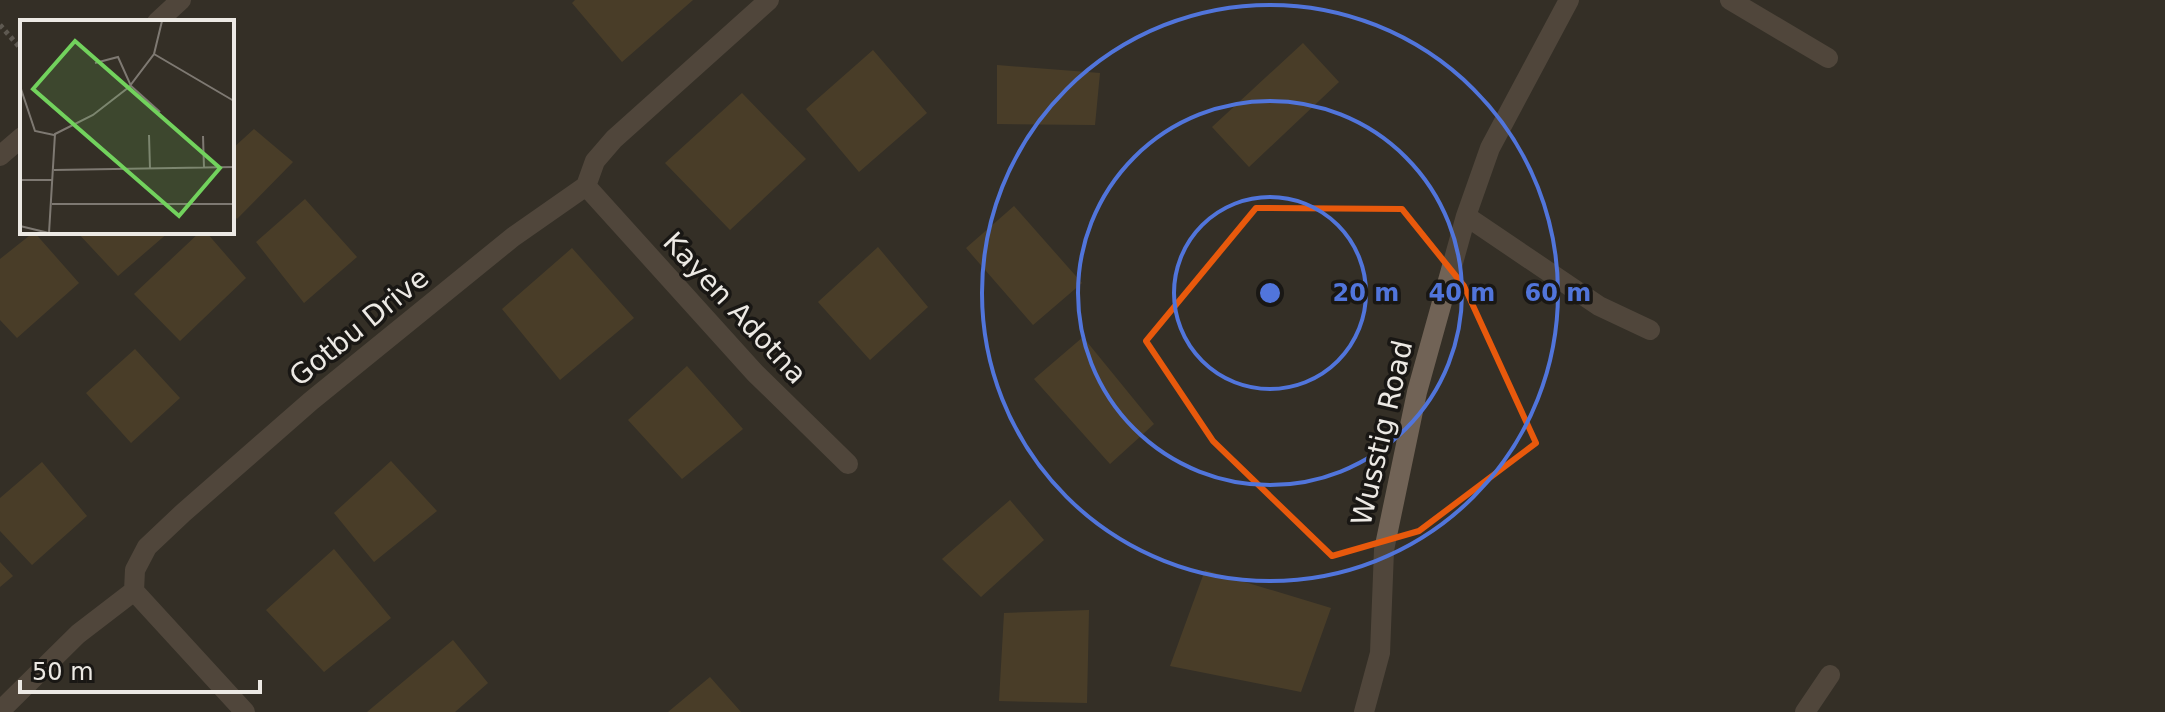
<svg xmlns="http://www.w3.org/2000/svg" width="2165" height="712" font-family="'DejaVu Sans',sans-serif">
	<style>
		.building { fill: #624f2b }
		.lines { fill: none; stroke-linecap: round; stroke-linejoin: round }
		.path { stroke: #918d86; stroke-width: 5; stroke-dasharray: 4 4; stroke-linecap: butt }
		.minor { stroke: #716356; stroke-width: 20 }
		.marked { fill: none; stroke: #e8590c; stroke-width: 6; stroke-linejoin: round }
		.ring { fill: none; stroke: #5175db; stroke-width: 4 }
		.labels { text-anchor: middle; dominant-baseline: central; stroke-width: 7; stroke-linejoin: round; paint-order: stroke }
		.street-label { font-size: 28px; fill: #ece9e4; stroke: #191714 }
		.inset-road { fill: none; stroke: #7e7972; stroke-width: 2 }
		.view { fill: #72d25d; fill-opacity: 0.15; stroke: #72d25d; stroke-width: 4 }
		.inset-edge { fill: none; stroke: #ece9e4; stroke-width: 4 }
		.centre { fill: #5175db; stroke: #191714; stroke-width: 4 }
		.ring-label { font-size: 24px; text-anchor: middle; font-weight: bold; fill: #5175db; stroke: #191714; stroke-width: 7; stroke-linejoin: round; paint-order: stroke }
	</style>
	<rect width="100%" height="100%" fill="#342f26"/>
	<path class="building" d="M575,0H693L622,62L572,3Z
		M1303,43L1339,82L1249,167L1212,127Z
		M873,50L927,113L859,172L806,109Z
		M997,65L1100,73L1095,125L997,124Z
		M742,93L806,159L730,230L665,163Z
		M254,129L293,162L237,219L232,213V149Z
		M305,199L357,257L304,303L256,242Z
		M1014,206L1082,283L1033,325L966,248Z
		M34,232L79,283L17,338L0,320V259Z
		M77,232H169L118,276Z
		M200,232H206L246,278L180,341L134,294Z
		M878,247L928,307L870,360L818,302Z
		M572,248L634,318L560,380L502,309Z
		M1083,337L1154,424L1110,464L1034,379Z
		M135,349L180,398L131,443L86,393Z
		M687,366L743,429L682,479L628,420Z
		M391,461L437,511L374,562L334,513Z
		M42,462L87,516L32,565L0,531V498Z
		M1010,500L1044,540L981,597L942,559Z
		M334,549L391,618L324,672L266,610Z
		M0,562L13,576L0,587Z
		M1205,570L1331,608L1301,692L1170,666Z
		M1089,610L1087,703L999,701L1004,613Z
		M453,640L488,683L455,712H367Z
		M710,677L741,712H668Z"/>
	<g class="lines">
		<path class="path" d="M0,25L22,50"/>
		<path class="minor" d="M1730,0L1828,58
			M157,22L181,0
			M0,156L22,137
			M586,186L755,373L848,464
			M1466,216L1599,306L1650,330
			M134,591L245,712
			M0,711L78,634L134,591L135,570L147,547L183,513L311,401L513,237L586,186L595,161L614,139L769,0
			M1364,712L1380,653L1384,550L1417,392L1466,216L1490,148L1569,0
			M1805,712L1830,675"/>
	</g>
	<path d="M0 0H2165V712H0ZM1256,208L1402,209L1464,286L1536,443L1419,531L1332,556L1213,441L1146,341Z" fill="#342f26" fill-opacity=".55" fill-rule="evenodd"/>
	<path class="marked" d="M1256,208L1402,209L1464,286L1536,443L1419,531L1332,556L1213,441L1146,341Z"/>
	<g class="ring">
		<circle cx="1270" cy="293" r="96"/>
		<circle cx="1270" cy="293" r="192"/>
		<circle cx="1270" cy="293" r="288"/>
	</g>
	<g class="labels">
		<g class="street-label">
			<text transform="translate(735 308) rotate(47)">Kayen Adotna</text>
			<text transform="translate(359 327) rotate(-39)">Gotbu Drive</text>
			<text transform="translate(1382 433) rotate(-77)">Wusstig Road</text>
		</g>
	</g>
	<g transform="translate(20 20)">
		<rect width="214" height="214" fill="#342f26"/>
		<path class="inset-road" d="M134,34L214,81M75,43L98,37L111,66L140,92M0,66L15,111L34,115M129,115L130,149M183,116L184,148M34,150L214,147M0,160H33M32,184H214M0,206L29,213M29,213L35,114L73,95L109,67L134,34L142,1"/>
		<path class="view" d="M55,21L200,148L159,196L13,69Z"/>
		<rect width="214" height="214" class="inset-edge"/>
	</g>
	<circle cx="1270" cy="293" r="12" class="centre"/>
	<g class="ring-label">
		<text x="1366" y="301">20 m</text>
		<text x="1462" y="301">40 m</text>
		<text x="1558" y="301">60 m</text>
	</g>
	<path d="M20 680v12h240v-12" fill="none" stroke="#ece9e4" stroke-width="4"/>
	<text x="32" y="680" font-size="24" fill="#ece9e4" stroke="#191714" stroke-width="6" paint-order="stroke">50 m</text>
</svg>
